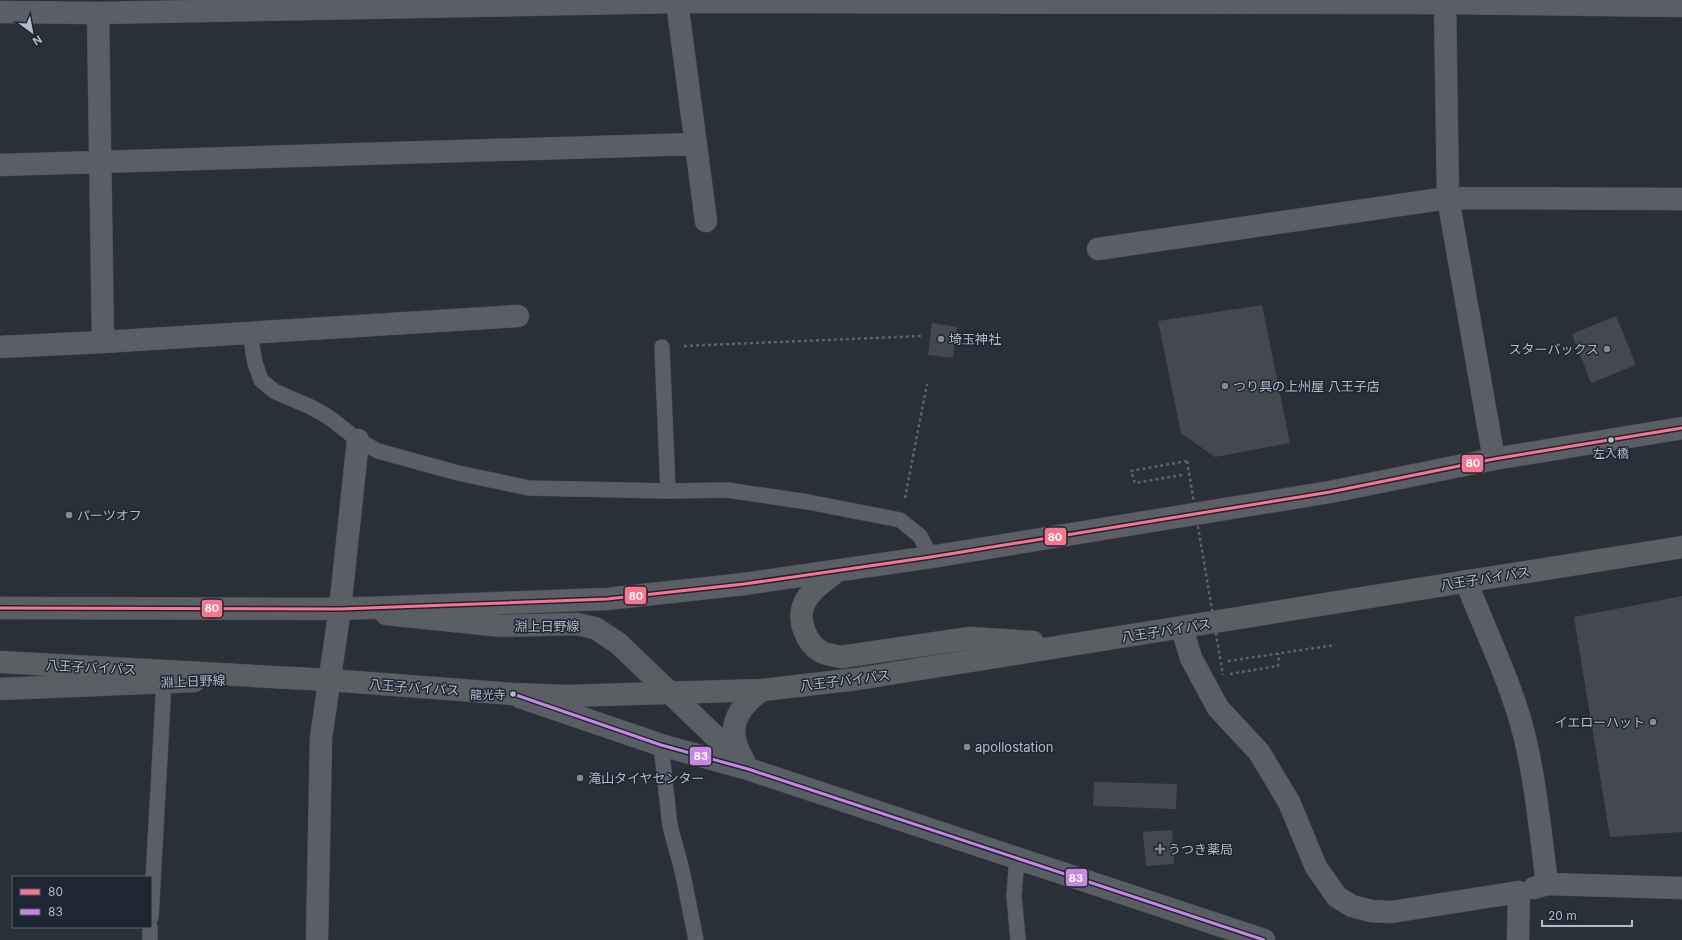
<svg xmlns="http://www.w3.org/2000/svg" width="1682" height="940" font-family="Inter,'Noto Sans JP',sans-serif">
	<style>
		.building { fill: #444950 }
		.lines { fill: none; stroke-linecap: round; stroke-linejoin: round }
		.service-casing { stroke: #484c53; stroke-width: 16 }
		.minor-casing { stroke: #484c53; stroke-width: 23 }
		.secondary-casing { stroke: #484c53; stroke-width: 23 }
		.trunk-casing { stroke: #474c53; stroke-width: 23 }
		.path { stroke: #5d636a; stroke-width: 2.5; stroke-dasharray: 3 3; stroke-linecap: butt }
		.service { stroke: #5a5e66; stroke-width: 15 }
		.minor { stroke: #5a5e66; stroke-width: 22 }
		.secondary { stroke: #595d64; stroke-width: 22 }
		.trunk { stroke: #5b5f64; stroke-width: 22 }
		.path-bridge { stroke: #5d636a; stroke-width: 2.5; stroke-dasharray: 3 3; stroke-linecap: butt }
		.bus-1-casing { stroke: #1d2633; stroke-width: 6 }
		.bus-2-casing { stroke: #1d2633; stroke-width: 6 }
		.bus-1 { stroke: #fc738d; stroke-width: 3 }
		.bus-2 { stroke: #c787e3; stroke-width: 3 }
		.poi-dot { fill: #848b96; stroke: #1d2633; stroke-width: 1.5 }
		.bus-dot { fill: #b4bcc9; stroke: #1d2633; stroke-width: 1.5 }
		.labels { text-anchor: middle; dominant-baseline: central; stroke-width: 3; stroke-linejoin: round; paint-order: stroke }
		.bus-label { font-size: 12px; fill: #b4bcc9; stroke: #1d2633 }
		.poi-label { font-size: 13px; fill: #b4bcc9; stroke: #1d2633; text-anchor: start }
		.street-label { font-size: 13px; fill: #b4bcc9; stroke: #1d2633 }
		.line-badge { stroke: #1d2633; stroke-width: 1.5 }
		.badge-label { font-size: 11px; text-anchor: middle; font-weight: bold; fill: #fff }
	</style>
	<rect width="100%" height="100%" fill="#2a3038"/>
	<path class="building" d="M1262,305L1290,443L1215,457L1181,433L1158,321Z
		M1616,316L1636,365L1591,383L1572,334Z
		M932,323L957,327L953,358L928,355Z
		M1682,596V832L1610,837L1574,617Z
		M1094,782L1177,784L1176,809L1093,806Z
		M1172,830L1174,864L1146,866L1143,832Z"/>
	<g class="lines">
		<g class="service-casing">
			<path id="service" d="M250,334L255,363L261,380L274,391L313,408L330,418L358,440L378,451L458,473L529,488L668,491L727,490L808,502L900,520L920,536L931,557
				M662,347L668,491
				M661,745L670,826L682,870L696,940
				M1017,858L1014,895L1018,940
				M151,917L164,682
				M150,940V927"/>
		</g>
		<g class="minor-casing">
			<path id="minor" d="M677,2L706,221
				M1445,3L1448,198L1494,459
				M0,12L98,13L677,2L1445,3L1682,6
				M0,165L695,144
				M1098,249L1448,198L1682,199
				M103,342L518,316
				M0,347L103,342L98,13
				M1466,581C1486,633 1512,684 1525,738C1536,785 1541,836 1547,884
				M1182,628L1191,658L1218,708L1259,752L1289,802L1316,867L1337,897L1352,906L1371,911L1391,912L1519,892L1518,940
				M1534,888L1547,884L1682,888
				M317,940L321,738L340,609L358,440"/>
		</g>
		<g class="secondary-casing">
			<path id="secondary" d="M386,614L502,626L577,624L595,628L618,643L746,766
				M0,689L194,681
				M520,697L661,745L748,769L1264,940
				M744,761C725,731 735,709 762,690"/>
		</g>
		<g class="trunk-casing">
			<path id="trunk" d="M837,571C826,580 810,590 804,604C797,619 806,643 820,651C826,655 834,655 841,657L970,638L1033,642
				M0,608L340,609L607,599L744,584L931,557L1330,492L1494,459L1682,428
				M0,662L329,680L513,694L567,696L762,690L857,679L1682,547"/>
		</g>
		<path class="path" d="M684,346L922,336
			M1182,475L1135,483L1131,471L1187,461
			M905,498L927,384
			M1228,661L1335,645
			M1230,674L1278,666L1279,654"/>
		<use href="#service" class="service"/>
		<use href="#minor" class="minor"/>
		<use href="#secondary" class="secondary"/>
		<use href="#trunk" class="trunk"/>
		<path class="path-bridge" d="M1187,461L1223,675"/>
		<g class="bus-1-casing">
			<path id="bus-1" d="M0,608L340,609L607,599L744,584L931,557L1330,492L1494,459L1682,428"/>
		</g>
		<g class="bus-2-casing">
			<path id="bus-2" d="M513,694L661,745L748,769L1264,940"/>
		</g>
		<use href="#bus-1" class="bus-1"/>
		<use href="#bus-2" class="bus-2"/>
	</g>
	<g class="poi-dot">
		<circle cx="941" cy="339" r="4"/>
		<circle cx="1607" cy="349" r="4"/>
		<circle cx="1225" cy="386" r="4"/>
		<circle cx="69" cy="515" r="4"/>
		<circle cx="1653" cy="722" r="4"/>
		<circle cx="967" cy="747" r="4"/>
		<circle cx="580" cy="778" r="4"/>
		<path d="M1158 843h4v4h4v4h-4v4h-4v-4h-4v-4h4z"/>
	</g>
	<g class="bus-dot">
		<circle cx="1611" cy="440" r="3.5"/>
		<circle cx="513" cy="694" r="3.5"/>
	</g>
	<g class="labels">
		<g class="bus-label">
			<text x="1611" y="453">左入橋</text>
			<text x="506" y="694" text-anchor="end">龍光寺</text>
		</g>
		<g class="poi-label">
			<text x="949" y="339">埼玉神社</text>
			<text x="1599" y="349" text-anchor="end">スターバックス</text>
			<text x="1233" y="386">つり具の上州屋 八王子店</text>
			<text x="77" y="515">パーツオフ</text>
			<text x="1645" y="722" text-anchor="end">イエローハット</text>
			<text x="975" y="747">apollostation</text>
			<text x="588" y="778">滝山タイヤセンター</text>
			<text x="1168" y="849">うつき薬局</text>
		</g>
		<g class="street-label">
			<text transform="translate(1485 578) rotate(-9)">八王子バイパス</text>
			<text x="547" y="626">淵上日野線</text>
			<text transform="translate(1166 630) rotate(-9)">八王子バイパス</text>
			<text transform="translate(91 667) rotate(3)">八王子バイパス</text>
			<text transform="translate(845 680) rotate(-7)">八王子バイパス</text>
			<text transform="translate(193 681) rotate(-2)">淵上日野線</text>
			<text transform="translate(414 687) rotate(4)">八王子バイパス</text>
		</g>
	</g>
	<g class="line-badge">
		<rect x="1461" y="454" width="23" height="19" rx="4" fill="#fc738d"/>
		<rect x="1044" y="527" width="23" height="19" rx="4" fill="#fc738d"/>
		<rect x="624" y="586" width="23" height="19" rx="4" fill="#fc738d"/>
		<rect x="201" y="599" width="22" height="19" rx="4" fill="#fc738d"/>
		<rect x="689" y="746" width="23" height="20" rx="4" fill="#c787e3"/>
		<rect x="1065" y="868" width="23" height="19" rx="4" fill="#c787e3"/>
	</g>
	<g class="badge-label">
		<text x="1473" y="467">80</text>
		<text x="1055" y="541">80</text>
		<text x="636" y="600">80</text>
		<text x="212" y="612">80</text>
		<text x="701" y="760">83</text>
		<text x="1076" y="882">83</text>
	</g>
	<rect x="12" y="876" width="140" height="52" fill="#1d2633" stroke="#59626f"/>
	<rect x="20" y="889" width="20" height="6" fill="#fc738d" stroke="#59626f"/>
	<text x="48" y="896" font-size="12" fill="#b4bcc9">80</text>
	<rect x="20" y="909" width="20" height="6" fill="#c787e3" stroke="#59626f"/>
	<text x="48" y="916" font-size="12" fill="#b4bcc9">83</text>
	<g transform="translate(32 32) rotate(148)" stroke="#1d2633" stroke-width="3" paint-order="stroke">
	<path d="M0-3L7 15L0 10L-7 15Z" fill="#b4bcc9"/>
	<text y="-6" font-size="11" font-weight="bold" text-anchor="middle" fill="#b4bcc9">N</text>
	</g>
	<path d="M1542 920v6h90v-6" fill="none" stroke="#b4bcc9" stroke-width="2"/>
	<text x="1548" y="920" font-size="12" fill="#b4bcc9" stroke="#1d2633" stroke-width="3" paint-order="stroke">20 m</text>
</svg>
